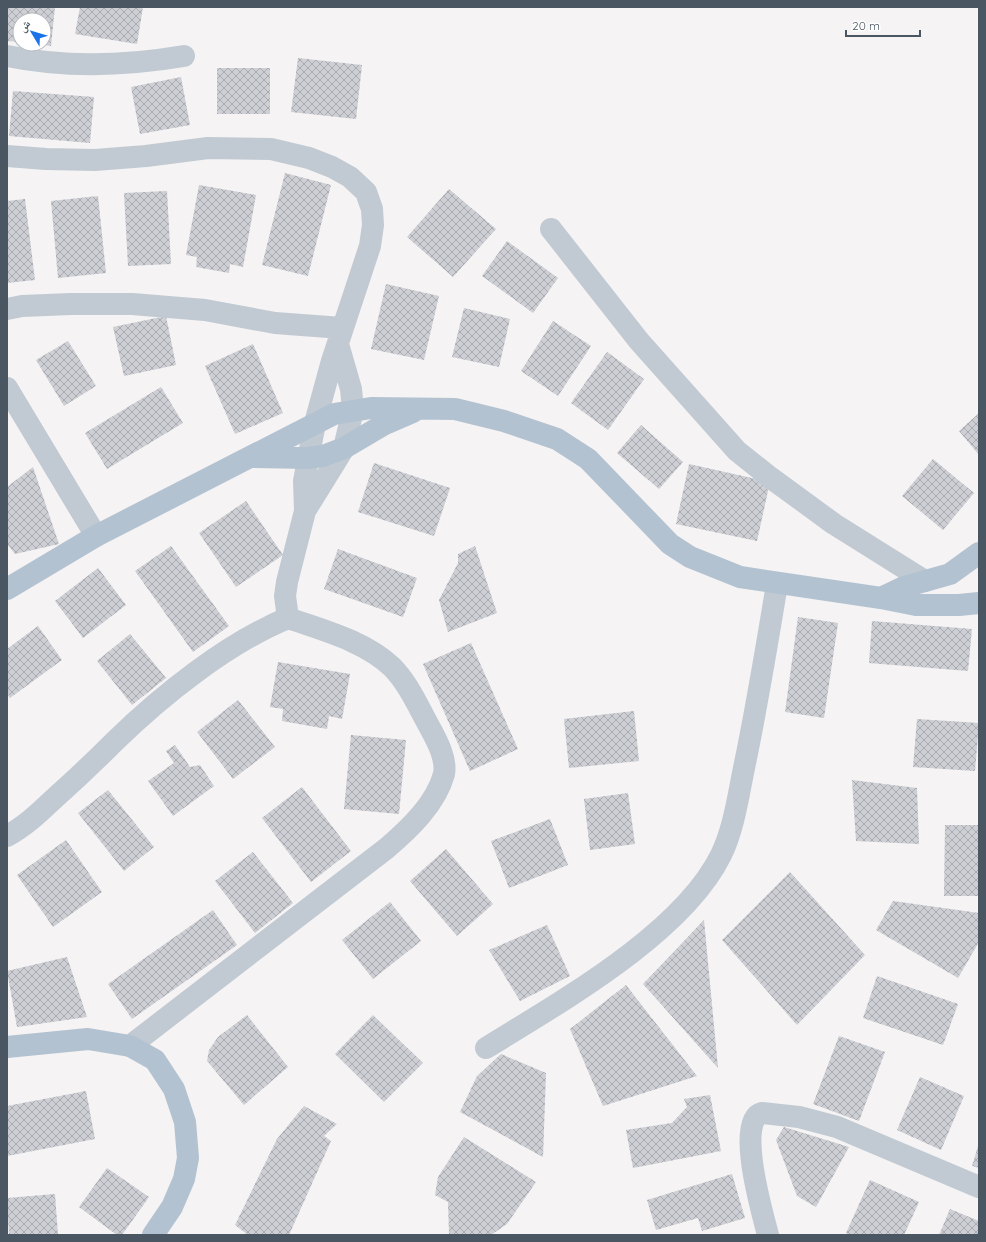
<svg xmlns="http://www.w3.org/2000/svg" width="986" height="1242" font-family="Quicksand,'Noto Naskh Arabic',sans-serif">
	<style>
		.building { fill: url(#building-cross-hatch) }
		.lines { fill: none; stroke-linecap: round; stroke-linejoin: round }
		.minor { stroke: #c1cad2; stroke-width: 22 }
		.major { stroke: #b3c2d1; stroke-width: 22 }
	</style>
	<defs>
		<pattern id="building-cross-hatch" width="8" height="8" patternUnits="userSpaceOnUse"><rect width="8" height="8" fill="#cdcfd5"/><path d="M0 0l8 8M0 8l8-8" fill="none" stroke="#a8abb0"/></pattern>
	</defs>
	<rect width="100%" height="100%" fill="#f5f3f3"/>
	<path class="building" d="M7,7H55L51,46L44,45V20H20V42L7,41Z
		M80,7H143L137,44L75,34Z
		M298,58L362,65L356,119L291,112Z
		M217,68H270V114H217Z
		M181,77L190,125L140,134L131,87Z
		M13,91L94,97L90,143L9,136Z
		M285,173L331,185L308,276L262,265Z
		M199,185L256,195L243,267L230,264L229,273L196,267L197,257L186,255Z
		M449,189L496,229L453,277L407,237Z
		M167,191L171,264L128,266L124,193Z
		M98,196L106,273L58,278L51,201Z
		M25,199L35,280L7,283V201Z
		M507,241L558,278L533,313L482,276Z
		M386,284L439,296L424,360L371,349Z
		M464,308L510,319L499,367L452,357Z
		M166,316L176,365L124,376L113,327Z
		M553,321L591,346L558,396L521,371Z
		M68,341L96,386L64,406L36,360Z
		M253,344L283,413L235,434L205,366Z
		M607,352L644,379L608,430L571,403Z
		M161,387L183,423L107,469L85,433Z
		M979,413V455L959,431Z
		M641,425L683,462L659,489L617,453Z
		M933,459L974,493L943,530L902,496Z
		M374,463L450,488L434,536L358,512Z
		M689,464L770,482L757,541L676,524Z
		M33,467L59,544L15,554L7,544V487Z
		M246,501L283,555L236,587L199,533Z
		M171,546L229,626L193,652L135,571Z
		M475,546L497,613L448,632L439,600L458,563V554Z
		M338,549L417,578L403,617L324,589Z
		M98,568L126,605L83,638L55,601Z
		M798,617L838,623L824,718L785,712Z
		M872,621L972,629L968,671L869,663Z
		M38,626L62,660L10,698L7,693V649Z
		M130,634L166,678L132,705L97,661Z
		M471,643L518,749L470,771L423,664Z
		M278,662L350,674L342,719L329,716L327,729L282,721L283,709L270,707Z
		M238,700L275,747L233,779L197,732Z
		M634,711L639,761L569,768L564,719Z
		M917,719L979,723L975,771L913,767Z
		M351,735L406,740L399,814L344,809Z
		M175,745L190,767L200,765L214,786L173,816L148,781L174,763L166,751Z
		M852,780L917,788L919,844L856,841Z
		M302,787L351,851L311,882L262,818Z
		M108,790L154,847L124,871L78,813Z
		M628,793L635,844L590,850L584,799Z
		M550,819L568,865L509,888L491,841Z
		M945,825H979V896H944Z
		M66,840L102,892L53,927L17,875Z
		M446,849L493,904L457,936L410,881Z
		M253,852L293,903L255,933L215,881Z
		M790,872L865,955L797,1025L722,940Z
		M893,901L979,913V942L958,978L876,930Z
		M390,902L421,941L373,979L342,940Z
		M213,910L237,945L132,1019L108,984Z
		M704,920L718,1068L643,984Z
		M547,925L570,976L520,1001L489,950Z
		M67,957L87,1017L17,1027L7,971Z
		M877,976L958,1004L943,1045L863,1018Z
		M626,985L697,1076L603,1106L570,1029Z
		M247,1015L288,1067L244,1105L207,1061L209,1050L218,1037Z
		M373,1015L423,1063L384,1102L335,1054Z
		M839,1036L885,1052L859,1121L813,1104Z
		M501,1054L546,1073L543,1157L460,1112L477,1076Z
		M920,1077L964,1096L941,1150L897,1130Z
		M86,1091L95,1139L7,1156V1106Z
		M710,1095L721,1151L633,1168L626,1130L672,1123L687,1107L684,1099Z
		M304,1106L337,1124L324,1136L331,1141L289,1235H248L235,1225L277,1139Z
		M784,1127L849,1147L816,1207L797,1196L776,1140Z
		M464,1137L536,1182L507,1224L491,1235H449L448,1202L435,1195L438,1177Z
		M979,1143V1168L972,1166Z
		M107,1168L149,1197L122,1235H117L79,1207Z
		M732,1174L745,1218L702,1231L698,1218L656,1230L647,1200Z
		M870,1180L919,1202L904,1235H850L846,1233Z
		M55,1194L58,1235H9L7,1198Z
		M950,1209L979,1221V1235H939Z"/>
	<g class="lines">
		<path class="minor" d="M7,56C66,68 125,66 184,56
			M7,156L46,159L95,160L146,156L208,148L271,149L309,158L332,167L350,177L366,192L372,209L373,225L370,246L332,361L315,423L304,481L305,511
			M551,229L639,341L737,451L771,478L834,524L925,581
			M7,309L22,306L71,304H132L205,310L275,323L342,328
			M7,388L96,536
			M288,618L285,596L287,582L305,511L344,448L353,410L351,389L338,344
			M7,836C26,826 41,811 57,796C76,779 95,761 114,742C161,696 227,643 288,618C322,630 365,641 392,667C408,683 418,706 429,726C436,739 447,758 444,774C436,804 409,829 387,848L130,1046
			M486,1048C560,1002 682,934 721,855C734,828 738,797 744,768C757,706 767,645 777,584
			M768,1235C763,1215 735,1120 762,1113L799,1117L837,1127L979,1187"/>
		<path class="major" d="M254,457L307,458L323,456L344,448L383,425L413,412
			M7,589L96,536L334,414L371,408L455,409L504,421L557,439L588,459L670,544L690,557L740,577L881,598L916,605H959L979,603
			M881,598L904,587L950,574L979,553
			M7,1047L88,1039L130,1046L155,1060L174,1089L185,1122L188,1158L184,1179L172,1207L153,1235"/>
	</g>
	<rect width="986" height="1242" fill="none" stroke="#4a5661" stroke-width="16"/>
	<g transform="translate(32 32) rotate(308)"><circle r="19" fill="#ffffff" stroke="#b7bbc0"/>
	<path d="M0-3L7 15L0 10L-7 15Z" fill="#1a73e8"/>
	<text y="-6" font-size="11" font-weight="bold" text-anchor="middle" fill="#4a5661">ش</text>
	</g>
	<path d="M846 30v6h74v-6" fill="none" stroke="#4a5661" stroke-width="2"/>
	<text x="852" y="30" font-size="12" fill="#4a5661" stroke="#ffffff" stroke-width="3" paint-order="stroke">20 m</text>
</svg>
